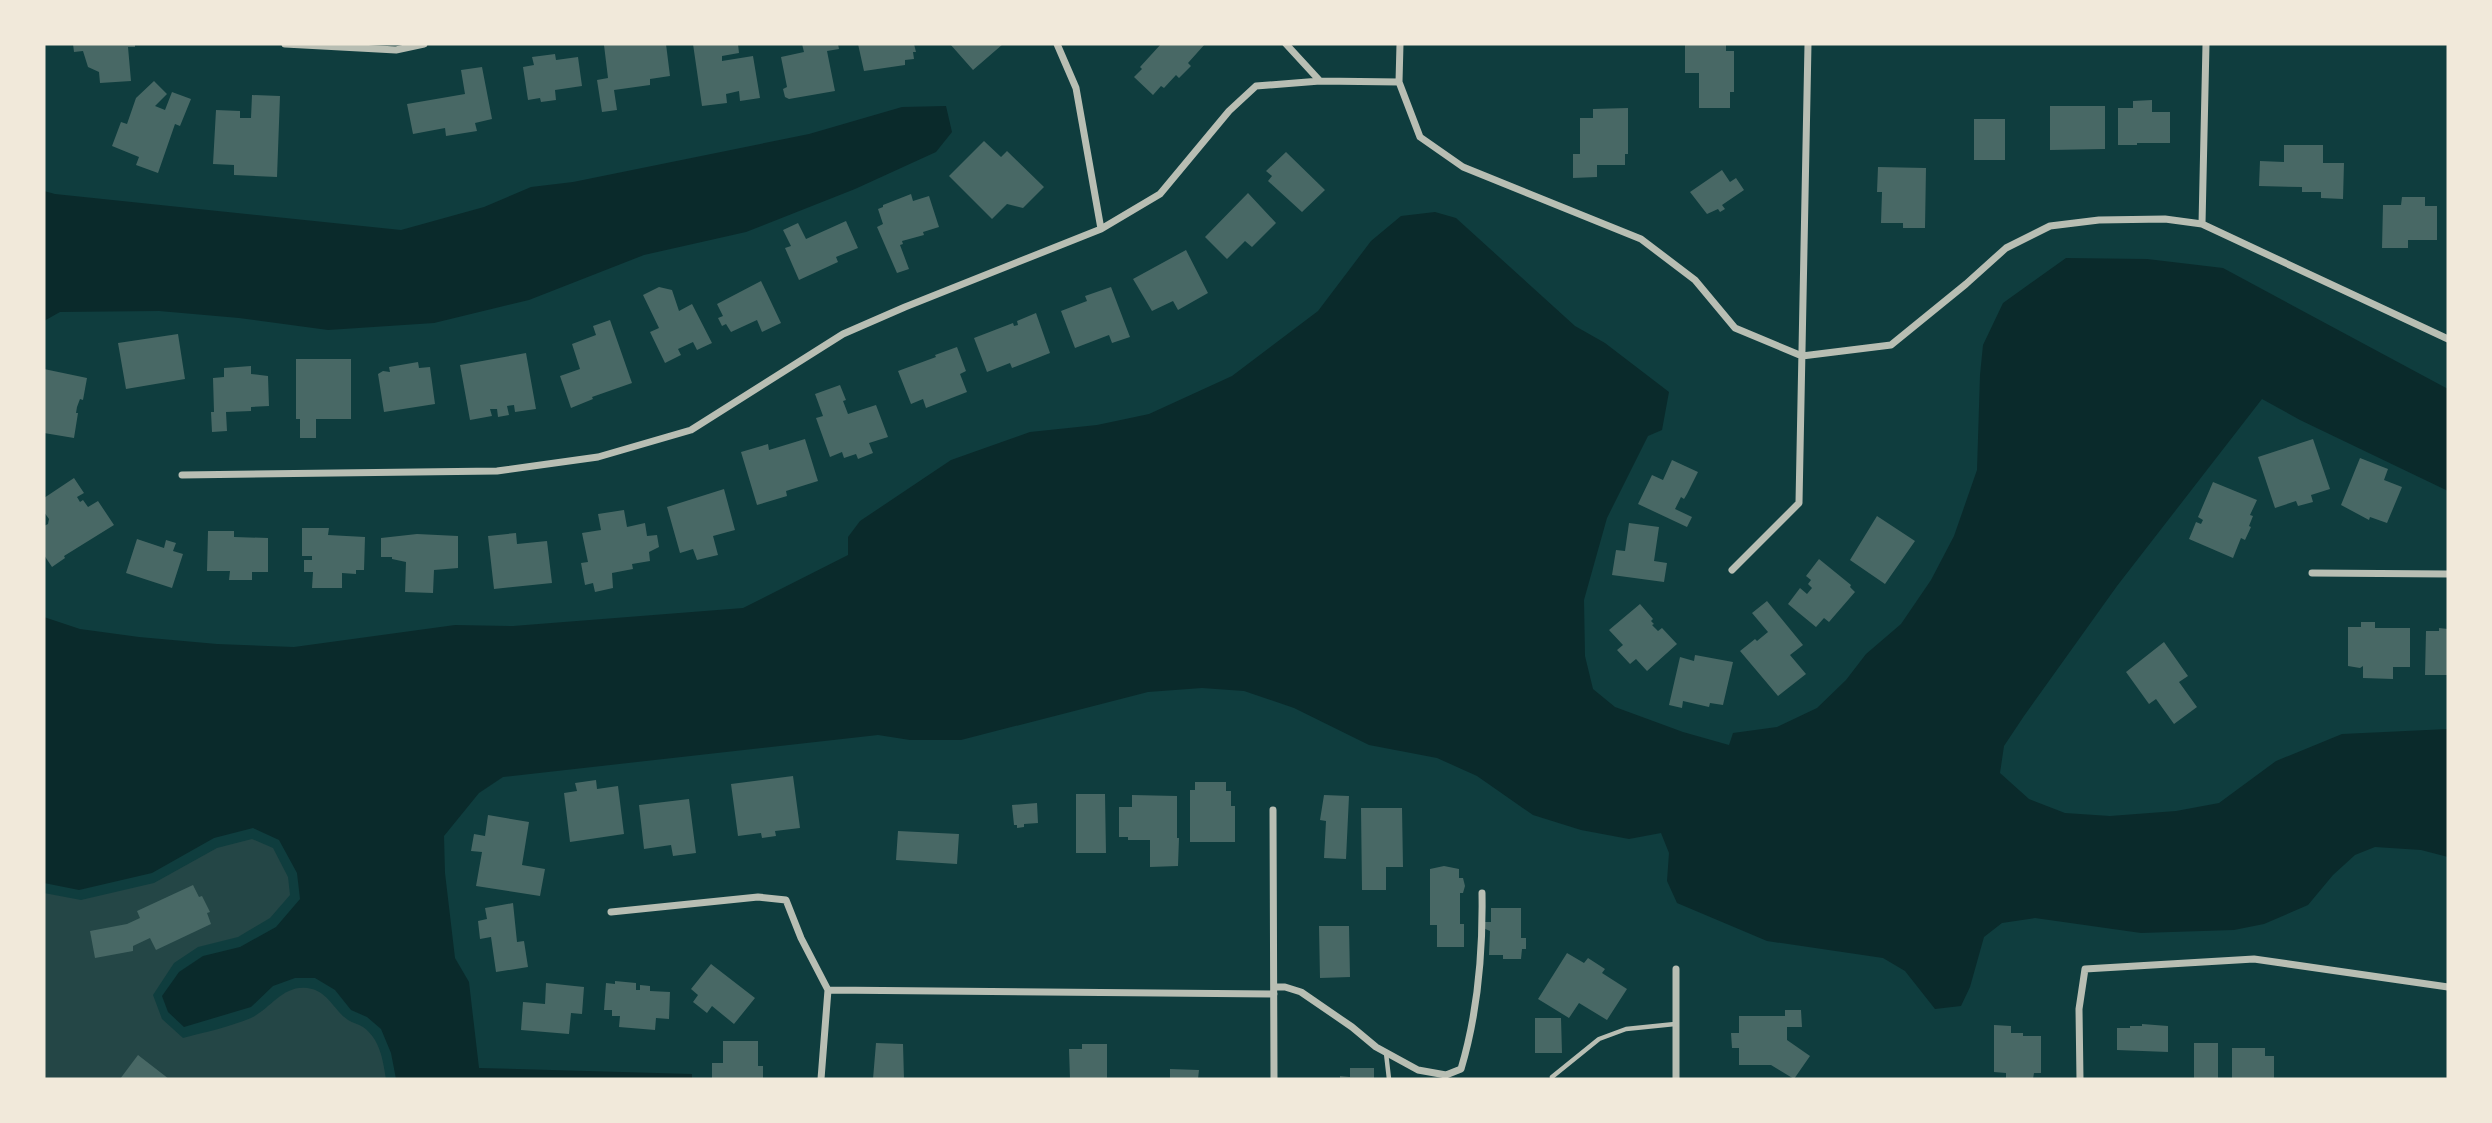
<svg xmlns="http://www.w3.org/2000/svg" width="2492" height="1123" font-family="Quicksand,sans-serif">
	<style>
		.green { fill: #244646 }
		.water { fill: #0a2a2b }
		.building { fill: #486865 }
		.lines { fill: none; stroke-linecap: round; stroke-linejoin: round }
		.service { stroke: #b8beb3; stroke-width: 4.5 }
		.minor { stroke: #b8beb3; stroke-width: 7 }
	</style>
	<rect width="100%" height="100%" fill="#0f3d3e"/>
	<path class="green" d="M252,839L273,848L288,877L290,895L270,918L238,937L198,947L174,963L153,995L162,1019L183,1038C206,1032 229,1027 251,1018C271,1009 284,982 312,989C328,993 335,1011 348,1020C353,1023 358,1024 363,1027C380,1039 383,1060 386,1079H44V893L81,900L154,883L217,848Z"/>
	<path class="water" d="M946,106L952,132L936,152L855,189L746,232L644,255L529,300L434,323L328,330L239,318L159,311L60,312L44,321V191L55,194L401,230L484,207L531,187L573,182L809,134L902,107Z
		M1435,212L1456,218L1575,326L1605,343L1669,392L1662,430L1648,436L1607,518L1584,600L1585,656L1593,689L1615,707L1683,732L1729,745L1733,733L1777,727L1817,708L1846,680L1866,654L1901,624L1931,580L1954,536L1977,470L1980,375L1983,345L2003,303L2066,258L2147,259L2223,268L2448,389V491L2300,420L2262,399L2117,586L2024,716L2004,746L2000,773L2029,799L2065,813L2110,816L2176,811L2219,803L2276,761L2342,734L2448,729V857L2421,850L2375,847L2355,855L2333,875L2308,905L2264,924L2234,930L2141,933L2035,918L2002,923L1984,937L1970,987L1961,1006L1935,1009L1905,971L1883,958L1767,941L1677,903L1667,881L1669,853L1661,833L1629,839L1581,830L1533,815L1477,776L1437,758L1369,745L1294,708L1244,691L1202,688L1148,692L961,740H910L878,735L503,777L479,793L444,836L445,873L455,958L469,982L479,1068L692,1074V1079H396L391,1053L381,1029L367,1017L351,1010L335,990L315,978H295L273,986L251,1007L184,1027L168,1012L162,996L179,972L203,956L240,947L276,927L300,899L297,873L279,840L253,828L214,838L152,873L79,890L44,883V617L80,629L139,637L217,644L294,647L455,625L513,626L743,608L848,555V537L860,521L951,460L1030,432L1097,425L1149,414L1232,376L1318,311L1371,241L1401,216Z"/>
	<path class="building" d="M73,44H135V47H128L131,81L100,83L99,72L88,67L83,51L74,52Z
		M614,44H666L670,76L650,79V85L614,90L617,110L602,112L597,80L608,78L604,45Z
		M693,44H738L739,53L722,56V61L753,56L760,98L740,101L739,91L726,94L727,103L702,106Z
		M802,44H838L839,49L827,51L835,91L789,99L785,97L783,89L787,87L781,57L804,52Z
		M858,44H914L916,52H913L914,59L905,60V65L864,71Z
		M950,44H1003L973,70Z
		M1161,44H1205L1188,63L1191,66L1179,78L1176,75L1164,88L1161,86L1153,95L1134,77L1142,69L1140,67Z
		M1699,44H1726V51H1734V92H1730V108H1699V73H1685V45Z
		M555,54L556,60L578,57L582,86L555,90L556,100L541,102L540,98L528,100L523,67L534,65L532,57Z
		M482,67L492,119L475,123L477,131L446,136L445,128L413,134L407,104L465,94L461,70Z
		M154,81L167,94L155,106L165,110L172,92L191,99L180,126L175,124L158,173L136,165L139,157L112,146L121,122L127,124L136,98Z
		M252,95L280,96L277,177L234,175V165L213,164L216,110L240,111V118H251Z
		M2152,100V112H2170V143H2137V145H2118V108H2133V101Z
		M2050,106H2105V149L2050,150Z
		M1628,108V154H1625V165H1597V177L1573,178V154H1580V118H1593V109Z
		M1974,119H2005V160H1974Z
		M984,141L1001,157L1007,151L1044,187L1023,208L1007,204L992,219L949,176Z
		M2284,145H2323V163H2344L2343,199L2321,198V192H2302V187L2259,186L2260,161L2284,162Z
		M1286,152L1325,190L1302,212L1268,181L1272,176L1266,171Z
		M1878,167L1926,168L1925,228H1903V223H1881L1882,192H1877Z
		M1722,170L1730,182L1736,178L1744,190L1722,205L1725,209L1720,212L1718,209L1707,214L1690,192Z
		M1248,193L1276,223L1252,247L1245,241L1227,259L1205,237Z
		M911,194L913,201L929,196L939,227L923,232L924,235L902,241L903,244L900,245L909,269L897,273L877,227L883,224L878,209L883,207V205Z
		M2402,197H2425V206H2437V240H2408V248H2382L2383,205H2401Z
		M846,221L858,248L836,257L838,262L799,280L785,248L791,246L783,230L798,223L806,239Z
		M1186,250L1208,293L1178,310L1173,301L1152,311L1133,279Z
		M761,281L781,323L762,332L757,320L731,332L726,324L722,326L718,318L723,316L717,304Z
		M659,287L672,290L679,311L692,304L712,343L697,350L693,342L678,349L681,355L665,363L650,332L659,328L643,295Z
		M1111,287L1130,337L1112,343L1109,335L1075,348L1061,311L1087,301L1085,296Z
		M1036,313L1050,353L1012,368L1010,363L987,372L974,338L1013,323L1014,326L1018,325L1017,321Z
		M610,320L632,383L592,397L593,399L571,408L560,376L580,369L572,344L596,335L593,326Z
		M178,334L185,379L126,389L118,343Z
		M957,347L966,371L960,374L967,392L926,408L923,399L911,404L898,371L936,357L935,355Z
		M526,353L536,409L515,412L514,405L507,406L509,415L498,417L497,409H490L492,416L470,420L460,365Z
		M296,359H351V419H316V438H300V419H296Z
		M418,362L419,368L430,367L435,404L384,412L378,374L383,371L390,372L389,367Z
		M251,366V374L268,376L269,406L251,407V411L226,412L227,431L212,432L211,412H214L213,378L224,377V368Z
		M44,369L87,378L83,400L80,399L77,407L76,413H78L74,438L44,433Z
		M840,385L846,400L843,401L848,414L876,405L888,437L869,443L873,453L858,459L856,454L844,458L842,452L830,457L816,418L823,416L815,394Z
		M805,439L818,481L786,491L787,496L757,505L741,452L768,444L769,450Z
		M2313,439L2330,489L2311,495L2313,502L2298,506L2296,501L2275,508L2258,457Z
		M2360,458L2388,469L2384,480L2402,487L2387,523L2370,517L2369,520L2341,505Z
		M1672,460L1698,472L1687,494L1684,499L1681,497L1675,509L1692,517L1687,527L1638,504L1652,475L1663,480Z
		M74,478L84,493L77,497L80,502L83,500L88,507L98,501L114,525L64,556L65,558L52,567L44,555V526L48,524L49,519L44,512V498Z
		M2213,482L2257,500L2250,515L2253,516L2249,526L2251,527L2245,540L2241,538L2233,558L2189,539L2196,522L2201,524L2203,520L2198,517Z
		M724,489L735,530L713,536L718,555L697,560L693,549L680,553L667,507Z
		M624,510L627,527L645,523L647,536L657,535L659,547L649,552L650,561L632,564L633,569L612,573L613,588L595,592L593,583L585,585L581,563L588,562L582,533L601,530L598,514Z
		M1877,516L1915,541L1885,584L1850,560Z
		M1629,523L1659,527L1654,561L1667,563L1664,582L1612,575L1616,550L1625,551Z
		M302,528H329L328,535L365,537L364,570H356V574L342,573V588H312L313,572H304V560H312V556H302Z
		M208,531H234V537L268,538V572H252V580H229L230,571H207Z
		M516,533L517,544L547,541L552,583L494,589L488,536Z
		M417,534L458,536V568L434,570L433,593L405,592L406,562L392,559V557H381V538Z
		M137,539L164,548L166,540L176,543L173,551L183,554L172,588L126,573Z
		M1819,559L1851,585L1850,587L1855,592L1829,622L1824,618L1816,627L1788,604L1800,588L1807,594L1812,588L1808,584L1811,580L1806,576Z
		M1767,601L1803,645L1790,655L1806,674L1778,696L1740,651L1755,639L1757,641L1768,632L1752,613Z
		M1640,604L1653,619L1651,621L1654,624L1652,625L1658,631L1662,628L1677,644L1647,671L1636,659L1630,664L1617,650L1623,645L1609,630Z
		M2361,622H2375V628H2410V667H2393V679L2363,678V666L2360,668L2348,666V627H2361Z
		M2439,628L2448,629V675H2425L2426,631H2439Z
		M2164,642L2188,676L2179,682L2197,707L2174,724L2156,699L2149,704L2126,672Z
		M1695,655L1733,662L1723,705L1710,703L1709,707L1683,701L1682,708L1669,705L1680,657L1694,661Z
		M793,776L800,828L775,831L776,836L762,838L761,833L738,836L731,784Z
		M596,780L597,789L618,786L624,834L570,842L564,793L577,791L575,783Z
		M1195,782H1226V791H1231V806H1235V842H1190V790H1195Z
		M1076,794H1105L1106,853H1076Z
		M1132,795L1177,796V838H1179L1178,866L1150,867V840H1128V837H1119V807H1132Z
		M1324,795L1349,796L1346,859L1324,858L1326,821L1320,820Z
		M689,799L696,853L673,856L671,845L644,849L639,805Z
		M1037,803L1038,823L1024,824V827L1017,828V825H1014L1012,805Z
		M1361,808H1402L1403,867H1386V890H1362Z
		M488,815L529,822L522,865L545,869L540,896L476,886L482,852L471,851L474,834L485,836Z
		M898,831L959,834L957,864L896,860Z
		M1444,866L1459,869V878H1463L1465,886L1463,893H1460V924H1464V947H1437V925H1430V869Z
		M193,885L199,897L202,896L210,912L207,913L211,924L156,950L150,938L133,946V951L95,958L90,931L127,924L140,918L137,911Z
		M513,903L517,942L524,941L528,967L496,972L491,937L480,939L478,921L487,919L485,908Z
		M1491,908H1521V938H1526V949H1522L1521,959H1503V955H1489L1490,931L1483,928V922H1491Z
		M1319,926H1349L1350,977L1320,978Z
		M1567,953L1584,963L1588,958L1605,969L1602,973L1627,989L1607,1020L1579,1003L1569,1018L1538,999Z
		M711,964L755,998L734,1024L712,1006L707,1013L693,1002L698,995L691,989Z
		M615,981L636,983V990H640V985L650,986V991L670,992L669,1019L656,1018L655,1030L619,1027L620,1016H612V1010H604L606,983L615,984Z
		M546,983L584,987L582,1014L571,1013L569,1034L521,1030L523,1002L545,1004Z
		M1785,1010H1801L1802,1027H1787V1040L1810,1056L1794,1079L1771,1065H1739V1048H1732L1731,1033H1739V1016H1785Z
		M1535,1018H1561L1562,1053H1535Z
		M2142,1024L2168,1026V1052L2117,1050V1028H2130V1026H2142Z
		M1994,1025L2011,1026V1033H2023V1036H2041V1073H2034L2033,1079H2006V1073L1994,1072Z
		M723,1041H758V1066H763V1079H712V1063H723Z
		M876,1043L903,1044L904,1079H873Z
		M2194,1043H2218V1079H2194Z
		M1082,1044H1107V1079H1070L1069,1049H1082Z
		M2232,1048H2265V1056H2274V1079H2232Z
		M138,1055L169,1079H120Z
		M1350,1068H1374V1079H1340V1076L1350,1077Z
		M1170,1069L1199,1070L1198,1079H1170Z"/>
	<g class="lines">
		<path class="service" d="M1386,1053L1389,1079
			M1552,1077L1599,1039L1626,1029L1675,1024"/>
		<path class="minor" d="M285,44L396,50L424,44
			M1057,44L1076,88L1101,229
			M1286,44L1320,81
			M1400,44L1399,82L1420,137L1463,167L1641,239L1695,280L1735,328L1802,356L1891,345L1966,284L2006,248L2050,226L2099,220L2165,219L2202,224L2448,339
			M2202,224L2206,44
			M182,475L497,471L598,457L691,430L843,334L905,307L1101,229L1160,194L1229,111L1256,86L1320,81L1399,82
			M1732,570L1799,503L1808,44
			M2312,573L2448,574
			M1273,810L1274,1079
			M611,912L758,897L786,900L801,938L828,990
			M1274,987H1285L1301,992L1352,1027L1376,1047L1418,1070L1446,1075L1461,1069C1478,1012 1483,953 1482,893
			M828,990L1274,994
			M821,1079L828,990
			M1676,1079V969
			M2080,1079L2079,1009L2085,969L2254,959L2448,987"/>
	</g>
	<rect width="2492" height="1123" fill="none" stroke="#f1e9da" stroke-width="91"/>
</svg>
